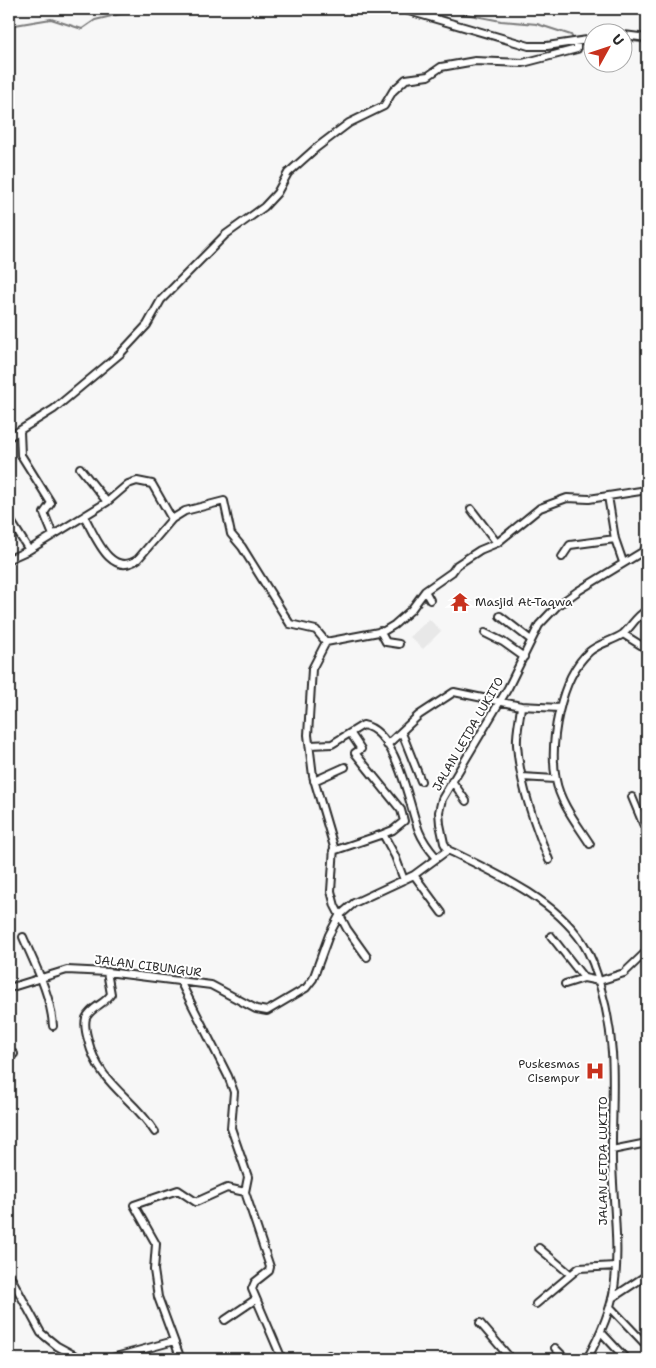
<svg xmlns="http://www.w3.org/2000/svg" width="656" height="1368" font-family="'Shantell Sans',sans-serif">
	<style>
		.built { fill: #e8e8e8 }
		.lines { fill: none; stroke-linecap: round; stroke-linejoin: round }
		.stream { stroke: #7b7b7b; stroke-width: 2 }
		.minor-casing { stroke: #2b2b2b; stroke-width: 10 }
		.minor { stroke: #fff; stroke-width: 6 }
		.labels { text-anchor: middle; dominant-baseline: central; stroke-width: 4; stroke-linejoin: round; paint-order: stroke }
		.poi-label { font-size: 12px; fill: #2b2b2b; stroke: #fff; text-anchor: start }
		.street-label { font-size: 12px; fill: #2b2b2b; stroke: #fff }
	</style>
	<rect width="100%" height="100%" fill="#f7f7f7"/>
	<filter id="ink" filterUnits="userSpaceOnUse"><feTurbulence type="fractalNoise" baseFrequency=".02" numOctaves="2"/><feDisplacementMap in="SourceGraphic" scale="10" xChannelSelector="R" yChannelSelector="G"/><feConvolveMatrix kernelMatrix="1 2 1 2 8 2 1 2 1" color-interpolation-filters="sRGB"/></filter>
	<g filter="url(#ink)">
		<path class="built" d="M429,619L441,631L423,649L410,637Z"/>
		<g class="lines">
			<path class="stream" d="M440,9L501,21L537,24L571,35L574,40
				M9,26L51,19L82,29L95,20L141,9
				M624,40L647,43
				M580,46L594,43"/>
			<g class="minor-casing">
				<path id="minor" d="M402,9L529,46H547L594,39
					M624,35L647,38
					M645,407L647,412
					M20,431L21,455L51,503L44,513L53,535
					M9,437L54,409L120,354L147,325L161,300L225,235L264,207L277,193L288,173L316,148L349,123L384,106L393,91L406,79L428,76L441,67L475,61L523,63L577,49V42
					M80,468L107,502
					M608,496L615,539L623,562
					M471,509L497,543
					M84,516C95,535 110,579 138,559L172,519L185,511L224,501L231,534L242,547L290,624L316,630L326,642
					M9,518L29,550
					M562,557L570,545L615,539
					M9,559L29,550L107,502L128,484L137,481L152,484L172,519
					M425,591L430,600
					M500,616L531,640
					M380,631L386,642L399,644
					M485,633L503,642L524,657
					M623,634L647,649
					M521,706C520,719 516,733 517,745C520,785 534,823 549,860
					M402,733L421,781
					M351,734L361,749L355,753L401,810L404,821L393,830L383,834
					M310,745L332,744L363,725C398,732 408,803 419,831C423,841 429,849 436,857
					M387,745L419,715L454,692L521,706L559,708
					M522,777L555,779
					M314,781L345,767
					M452,781L466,801
					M632,797L647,833
					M590,844C578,825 560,803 556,780C549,743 560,678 589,652C599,643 613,641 623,634C632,626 635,617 647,610
					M333,851L383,834L395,856L404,880
					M414,875L442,913
					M551,936L584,978
					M23,937C35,965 51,995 53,1026
					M367,957L347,929L335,906L331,891L334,847L313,776L308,735L312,669L326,642L384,631L394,625L411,610L425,591L452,572L457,565L480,550L497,543L540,508L567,498L589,499L647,490
					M107,972L111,994C105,1004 91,1007 86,1018C84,1025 86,1033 88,1040C99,1085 132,1096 155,1132
					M180,981L228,1076L234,1092L231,1128L248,1177L245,1192L270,1267L269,1271L255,1282L252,1289L282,1359
					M565,984L584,978L599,981L624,973L647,951
					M9,988L67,970L107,972L211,985L256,1009L267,1011L306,988L313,979L329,935L339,916L354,903L414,875L448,850
					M9,1053L14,1054
					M612,1150L647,1143
					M539,1248L570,1274
					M9,1274L41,1333L57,1346L81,1359
					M612,1298L647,1275
					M536,1304L579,1268L616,1266
					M610,1307L647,1346
					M225,1320L256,1299
					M480,1323L511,1359
					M601,1332L626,1359
					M555,1348L566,1359
					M179,1354L158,1297L154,1270L156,1244L134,1205L178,1190L196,1202L227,1188L245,1192
					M108,1359L174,1341
					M327,1359L329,1355
					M587,1359C599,1337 610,1314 614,1289C620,1248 613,1203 612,1161C611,1099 619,1051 601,989C597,973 592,957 583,943C553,898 495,873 448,850L444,843L440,824L439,812L442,799L508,688L539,625L557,606L578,591L647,549"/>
			</g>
			<use href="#minor" class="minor"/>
		</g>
	</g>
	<defs>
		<g id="temple-bare" transform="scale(1.5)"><path d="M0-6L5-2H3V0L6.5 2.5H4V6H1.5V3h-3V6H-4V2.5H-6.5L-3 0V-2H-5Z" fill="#c8321e" stroke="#fff" stroke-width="2.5" paint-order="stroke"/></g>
		<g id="hospital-bare" transform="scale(1.5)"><path d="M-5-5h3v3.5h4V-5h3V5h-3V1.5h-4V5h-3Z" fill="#c8321e" stroke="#fff" stroke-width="2.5" paint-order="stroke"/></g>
	</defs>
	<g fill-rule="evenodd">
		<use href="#temple-bare" x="460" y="602"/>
		<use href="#hospital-bare" x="595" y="1071"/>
	</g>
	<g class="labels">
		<g class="poi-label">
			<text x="475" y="602">Masjid At-Taqwa</text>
			<text x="580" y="1064" text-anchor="end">Puskesmas<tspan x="580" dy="14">Cisempur</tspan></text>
		</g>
		<g class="street-label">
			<text transform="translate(468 734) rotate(-60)">JALAN LETDA LUKITO</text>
			<text transform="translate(148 966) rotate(7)">JALAN CIBUNGUR</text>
			<text transform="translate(603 1161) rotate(-90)">JALAN LETDA LUKITO</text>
		</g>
	</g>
	<rect width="656" height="1368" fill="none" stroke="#fff" stroke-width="30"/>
	<rect x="15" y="15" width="626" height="1338" fill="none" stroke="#2b2b2b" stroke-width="2" filter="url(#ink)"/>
	<g transform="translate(608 48) rotate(50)"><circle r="24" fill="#ffffff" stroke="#aaaaaa"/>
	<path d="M0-4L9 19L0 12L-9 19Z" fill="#c8321e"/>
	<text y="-8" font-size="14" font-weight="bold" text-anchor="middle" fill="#2b2b2b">U</text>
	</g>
</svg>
